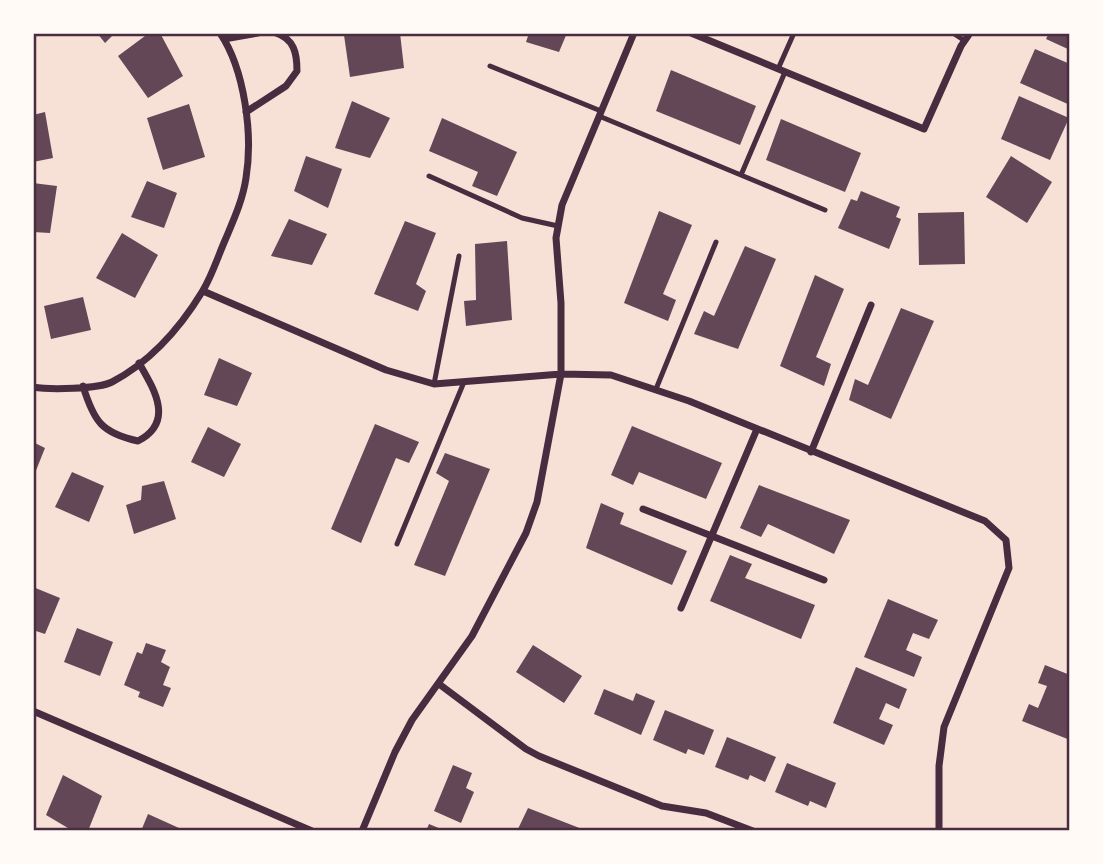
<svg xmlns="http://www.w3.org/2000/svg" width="1103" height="864" font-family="'Asap Condensed',sans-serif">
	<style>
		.building { fill: #644757 }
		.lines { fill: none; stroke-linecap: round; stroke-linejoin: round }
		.service { stroke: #4a2c40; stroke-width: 5 }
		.minor { stroke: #4a2c40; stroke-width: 7 }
		.neatline { fill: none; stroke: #4a2c40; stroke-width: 2.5 }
	</style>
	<rect width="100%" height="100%" fill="#f7e1d7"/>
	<path class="building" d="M97,33H115L105,43Z
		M149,33H160L183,76L148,98L118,56Z
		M359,33H400L404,68L350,77L344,35Z
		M529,33H567L559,52L526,42Z
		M1049,33H1070V50L1046,39Z
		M1035,49L1070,64V105L1020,83Z
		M671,70L756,106L740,145L656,111Z
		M1019,96L1069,118L1050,160L1001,139Z
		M352,101L390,118L370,158L335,148Z
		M189,104L205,157L163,170L147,118Z
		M45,112L53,158L33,162V115Z
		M442,118L517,152L497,196L472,186L478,172L429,151Z
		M781,119L861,153L845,192L766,160Z
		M306,156L342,169L328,208L294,191Z
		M1011,156L1052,182L1027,223L986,197Z
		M147,181L177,193L164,228L131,217Z
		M33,183L57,186L50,233L33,232Z
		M861,191L900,207L896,217L901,219L889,249L838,228L851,199L857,201Z
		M659,211L692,225L663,294L676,300L668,321L624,303Z
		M964,212L965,264L919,265L918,213Z
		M289,219L327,234L312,265L271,256Z
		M405,221L436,233L416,284L426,291L418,311L374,294Z
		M122,233L158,255L135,298L96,278Z
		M507,241L512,320L466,326L464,301L476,300L475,244Z
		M745,246L776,259L738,349L694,334L704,311L714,316Z
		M815,275L844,289L816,357L831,364L824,386L780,366Z
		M83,297L91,330L51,339L44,306Z
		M901,308L934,321L891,419L849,400L855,379L868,385Z
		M219,358L252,373L237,406L204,395Z
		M375,424L419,442L409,463L396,458L361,543L331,529Z
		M632,426L722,463L706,499L639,472L633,485L611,475Z
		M208,427L241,444L224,477L191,462Z
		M33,442L45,448L33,478Z
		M445,453L490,469L445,576L414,565L449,481L436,473Z
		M72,472L104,486L89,522L55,507Z
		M164,481L176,519L134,534L126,505L141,500L142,486Z
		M759,485L850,520L834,554L768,524L761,537L740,528Z
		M601,503L624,513L620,524L687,551L672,585L586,548Z
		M730,555L752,564L745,578L815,605L801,639L710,601Z
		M33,587L60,598L45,634L33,630Z
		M888,599L938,620L929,639L913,633L906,650L922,657L914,677L864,657Z
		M77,628L113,642L100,676L64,662Z
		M146,643L166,650L161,662L170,667L163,685L171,688L163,707L138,697L140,692L124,685L137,652L142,654Z
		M533,645L582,676L564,703L516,672Z
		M1045,665L1070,675V740L1022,721L1029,704L1038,708L1047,686L1038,683Z
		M856,667L907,689L899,709L886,703L879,719L893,725L884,745L833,723Z
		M604,689L633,701L636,693L655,701L641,735L594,714Z
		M665,710L714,730L704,755L688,749L686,754L653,740Z
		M727,737L776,757L765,782L750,775L748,780L715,767Z
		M787,763L836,783L826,808L810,801L808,806L775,792Z
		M453,765L472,773L466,788L474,792L461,823L434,811Z
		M63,775L102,796L88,831H73L46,815Z
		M528,808L582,829L581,831H517Z
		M148,814L179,828L178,831H141Z
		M429,824L446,831H426Z"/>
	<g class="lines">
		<path class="service" d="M953,33L965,41
			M490,66L601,111
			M778,69L794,33
			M599,116L825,210
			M741,175L785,72
			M429,176L522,218L558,226
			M434,384L459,256
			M656,389L716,242
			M397,544L464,382"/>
		<path class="minor" d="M691,33L924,129L961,46L970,33
			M224,39L258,33
			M246,112L286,86L297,71C297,53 294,39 276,33
			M203,291L386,370L434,384L561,374L611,375L689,401L985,521L1006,540L1009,568L944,727L939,766V831
			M83,386C94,422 102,433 138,441C175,422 154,389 139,363
			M33,387C50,390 98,389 112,382C150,362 180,328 202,292C212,276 218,256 226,238C234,219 243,199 246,178C253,135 245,70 220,33
			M811,452L871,305
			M643,509L824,580
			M681,608L757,429
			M439,684L526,749L539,756L662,806L706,813L753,831
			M33,711L312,831
			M362,831L395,752L412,720L472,636L526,533L537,502L561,374V303L556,238L562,205L634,33"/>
	</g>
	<rect width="1103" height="864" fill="none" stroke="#fffaf5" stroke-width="70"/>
	<rect x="35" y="35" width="1033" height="794" class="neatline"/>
</svg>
